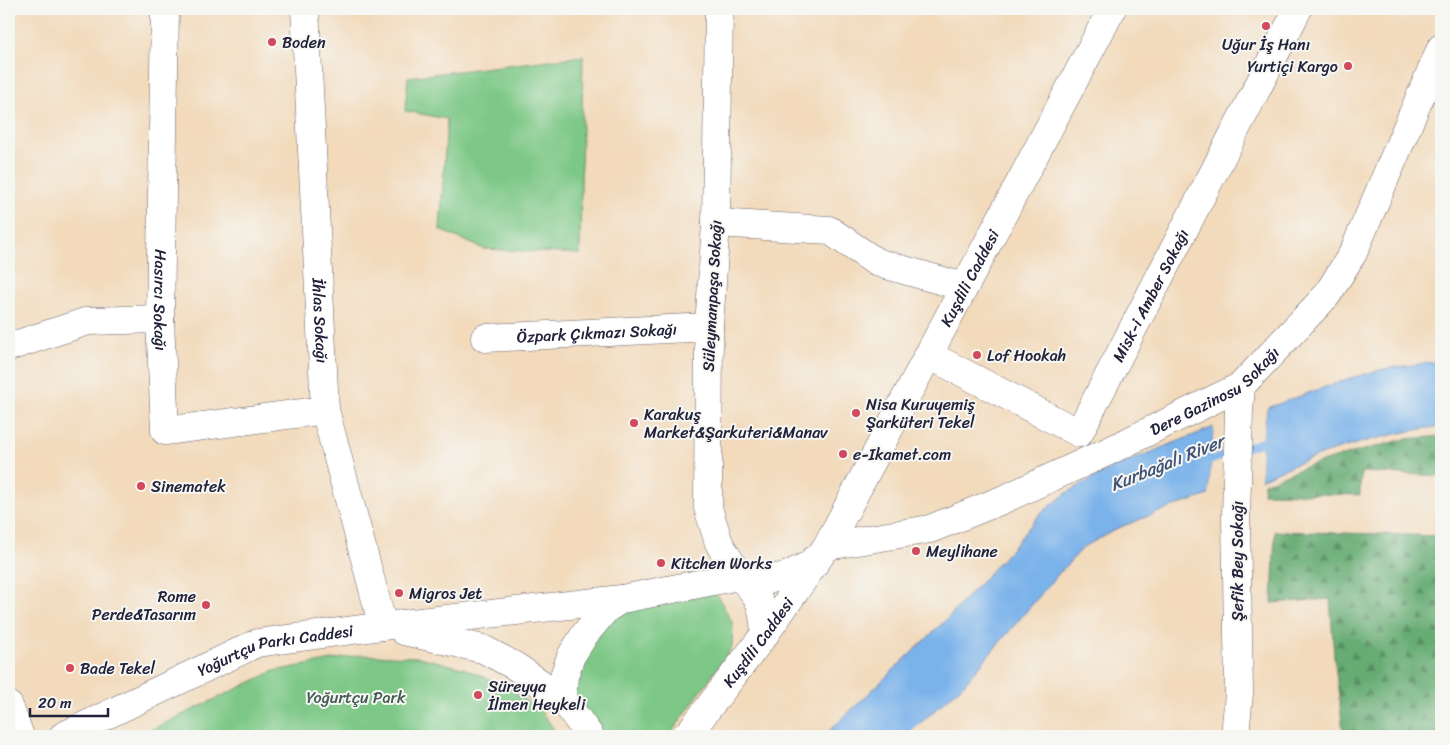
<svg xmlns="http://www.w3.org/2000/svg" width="1450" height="745" font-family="Sriracha,sans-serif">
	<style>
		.forest { fill: url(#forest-firs); stroke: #446757 }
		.green { fill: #7dc886; stroke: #507560 }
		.water { fill: #7ab2ea; stroke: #4e6a92 }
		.pier { fill: #f2dabb }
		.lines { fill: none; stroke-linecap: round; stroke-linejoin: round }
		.stream { stroke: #7ab2ea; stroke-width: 8 }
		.minor-casing { stroke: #6b6268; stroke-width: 29 }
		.tertiary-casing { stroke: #6b6268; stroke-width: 29 }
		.secondary-casing { stroke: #6b6268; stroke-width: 29 }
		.minor { stroke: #fff; stroke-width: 28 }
		.tertiary { stroke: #fff; stroke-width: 28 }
		.secondary { stroke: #fff; stroke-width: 28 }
		.poi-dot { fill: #d1495b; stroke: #f6f6f2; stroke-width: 2 }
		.labels { text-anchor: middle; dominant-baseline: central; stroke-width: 4; stroke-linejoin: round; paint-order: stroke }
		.poi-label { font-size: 16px; fill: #22223b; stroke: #f6f6f2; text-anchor: start }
		.street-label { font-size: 16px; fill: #22223b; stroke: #f6f6f2 }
		.park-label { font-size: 16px; fill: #425c55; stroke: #f6f6f2 }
		.water-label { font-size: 18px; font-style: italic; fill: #415478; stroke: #f6f6f2 }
	</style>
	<defs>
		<pattern id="forest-firs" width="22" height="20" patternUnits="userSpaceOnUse" patternTransform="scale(1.25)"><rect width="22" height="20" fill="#66ac73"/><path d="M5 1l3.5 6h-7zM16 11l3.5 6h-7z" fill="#548c60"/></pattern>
	</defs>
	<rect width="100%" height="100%" fill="#f6f6f2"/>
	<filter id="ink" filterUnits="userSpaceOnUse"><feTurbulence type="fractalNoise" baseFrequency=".02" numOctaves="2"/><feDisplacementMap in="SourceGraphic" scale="10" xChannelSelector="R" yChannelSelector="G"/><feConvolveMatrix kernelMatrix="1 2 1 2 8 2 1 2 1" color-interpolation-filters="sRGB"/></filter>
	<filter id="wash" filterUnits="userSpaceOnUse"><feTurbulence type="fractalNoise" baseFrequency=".0096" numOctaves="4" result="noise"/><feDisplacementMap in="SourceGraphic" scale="20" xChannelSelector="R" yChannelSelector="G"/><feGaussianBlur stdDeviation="1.12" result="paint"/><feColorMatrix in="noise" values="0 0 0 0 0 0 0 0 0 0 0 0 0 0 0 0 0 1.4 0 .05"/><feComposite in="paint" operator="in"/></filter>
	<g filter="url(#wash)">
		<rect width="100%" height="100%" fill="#f2dabb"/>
		<path class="forest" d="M1441,436V476L1361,472L1360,495L1263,493L1264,483L1308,466L1356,452L1405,439Z
			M1275,531L1441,536V736H1346L1343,731L1334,656L1330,599L1272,603Z"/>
		<path class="green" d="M583,56L580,254L484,249L440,230L447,119L405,111L408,77Z
			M716,593L733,624L732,647L669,736H598L572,702L573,658L609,613Z
			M359,655L419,657L463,668L508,687L542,713L559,736H138L274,671Z"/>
		<path class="water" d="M1441,361V426C1379,435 1319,452 1261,479L1262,442L1267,408L1347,379L1383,369Z
			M1214,427L1209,495L1164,510L1118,528L1084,547L1060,572L964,684L906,736H824L947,619L1012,548L1040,514L1068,492L1111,468Z"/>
		<path class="pier" d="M1267,405L1262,442L1261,479L1259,480L1260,441L1265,407Z
			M1214,425L1216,428L1211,494L1209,495Z"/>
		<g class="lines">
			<path class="stream" d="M1243,449L1270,439
				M1203,463L1232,453"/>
		</g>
	</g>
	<g filter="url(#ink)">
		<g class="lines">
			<g class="minor-casing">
				<g id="minor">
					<path id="s1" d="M165,9L160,319L165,431L325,410"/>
					<path id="s2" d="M305,9L325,410L383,626"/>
					<path d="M719,9L716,223L709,327L708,508L719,543L739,576"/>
					<path d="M716,223L829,230L876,262L964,287"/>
					<path id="s3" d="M485,338L709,327"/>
					<path d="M9,347L88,321L160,319"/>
					<path id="s4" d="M929,355L1079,433L1298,9"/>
					<path d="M9,706L20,736"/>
					<path d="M1235,736L1239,693L1236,517L1239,411L1241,386"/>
				</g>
			</g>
			<g class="tertiary-casing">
				<g id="tertiary">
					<path id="s5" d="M827,546L930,529L1002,500L1109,451L1241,386L1327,295L1353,253L1441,48"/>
					<path d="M404,631L483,649L515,666L562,698"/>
					<path id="s6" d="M63,736L257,643L383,626L622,599"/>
				</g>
			</g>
			<g class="secondary-casing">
				<g id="secondary">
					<path d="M739,576C761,597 763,605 765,634"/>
					<path d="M590,736L562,698L564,676L571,656L585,634L606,609L622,599L739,576L771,579L786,576L811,564L814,560"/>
					<path id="s7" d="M685,736L689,733L765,634L827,546L1112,9"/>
				</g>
			</g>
			<use href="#minor" class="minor"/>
			<use href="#tertiary" class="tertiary"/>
			<use href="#secondary" class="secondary"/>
		</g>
	</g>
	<g class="poi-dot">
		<circle cx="1266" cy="26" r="5"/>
		<circle cx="272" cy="42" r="5"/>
		<circle cx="1348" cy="66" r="5"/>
		<circle cx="977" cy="355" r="5"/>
		<circle cx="856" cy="413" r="5"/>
		<circle cx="634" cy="423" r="5"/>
		<circle cx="843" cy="454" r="5"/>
		<circle cx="141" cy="486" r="5"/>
		<circle cx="916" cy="551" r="5"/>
		<circle cx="661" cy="563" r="5"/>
		<circle cx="399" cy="593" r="5"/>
		<circle cx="206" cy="605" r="5"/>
		<circle cx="70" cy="668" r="5"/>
		<circle cx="478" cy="695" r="5"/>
	</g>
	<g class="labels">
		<g class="poi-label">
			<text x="282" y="42">Boden</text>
			<text x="1266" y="44" text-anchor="middle">Uğur İş Hanı</text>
			<text x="1338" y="66" text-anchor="end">Yurtiçi Kargo</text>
			<text x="987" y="355">Lof Hookah</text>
			<text x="866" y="404">Nisa Kuruyemiş<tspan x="866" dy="18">Şarküteri Tekel</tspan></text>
			<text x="644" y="414">Karakuş<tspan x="644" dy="18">Market&amp;Şarkuteri&amp;Manav</tspan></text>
			<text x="853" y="454">e-Ikamet.com</text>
			<text x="151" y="486">Sinematek</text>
			<text x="926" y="551">Meylihane</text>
			<text x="671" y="563">Kitchen Works</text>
			<text x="409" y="593">Migros Jet</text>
			<text x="196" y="596" text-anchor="end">Rome<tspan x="196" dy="18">Perde&amp;Tasarım</tspan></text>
			<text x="80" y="668">Bade Tekel</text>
			<text x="488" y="686">Süreyya<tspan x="488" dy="18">İlmen Heykeli</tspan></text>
		</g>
		<g class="street-label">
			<text stroke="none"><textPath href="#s7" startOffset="541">Kuşdili Caddesi</textPath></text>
			<text transform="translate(712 296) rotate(-87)">Süleymanpaşa Sokağı</text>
			<text stroke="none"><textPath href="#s4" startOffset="324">Misk-i Amber Sokağı</textPath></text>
			<text stroke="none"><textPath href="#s1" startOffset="291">Hasırcı Sokağı</textPath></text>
			<text stroke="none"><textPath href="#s2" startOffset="312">İhlas Sokağı</textPath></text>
			<text stroke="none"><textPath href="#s3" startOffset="112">Özpark Çıkmazı Sokağı</textPath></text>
			<text stroke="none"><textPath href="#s5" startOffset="422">Dere Gazinosu Sokağı</textPath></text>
			<text transform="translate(1237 561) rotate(-90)">Şefik Bey Sokağı</text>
			<text stroke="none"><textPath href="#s7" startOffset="119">Kuşdili Caddesi</textPath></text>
			<text stroke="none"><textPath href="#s6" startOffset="231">Yoğurtçu Parkı Caddesi</textPath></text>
		</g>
		<g class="park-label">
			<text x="356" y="697">Yoğurtçu Park</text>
		</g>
		<g class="water-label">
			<text transform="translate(1167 463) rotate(-22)">Kurbağalı River</text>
		</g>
	</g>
	<rect width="1450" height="745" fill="none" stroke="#f6f6f2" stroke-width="30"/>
	<path d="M30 708v8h78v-8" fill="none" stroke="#22223b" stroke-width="2.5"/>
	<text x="38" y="708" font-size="15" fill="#22223b" stroke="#f6f6f2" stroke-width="4" paint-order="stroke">20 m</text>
</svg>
